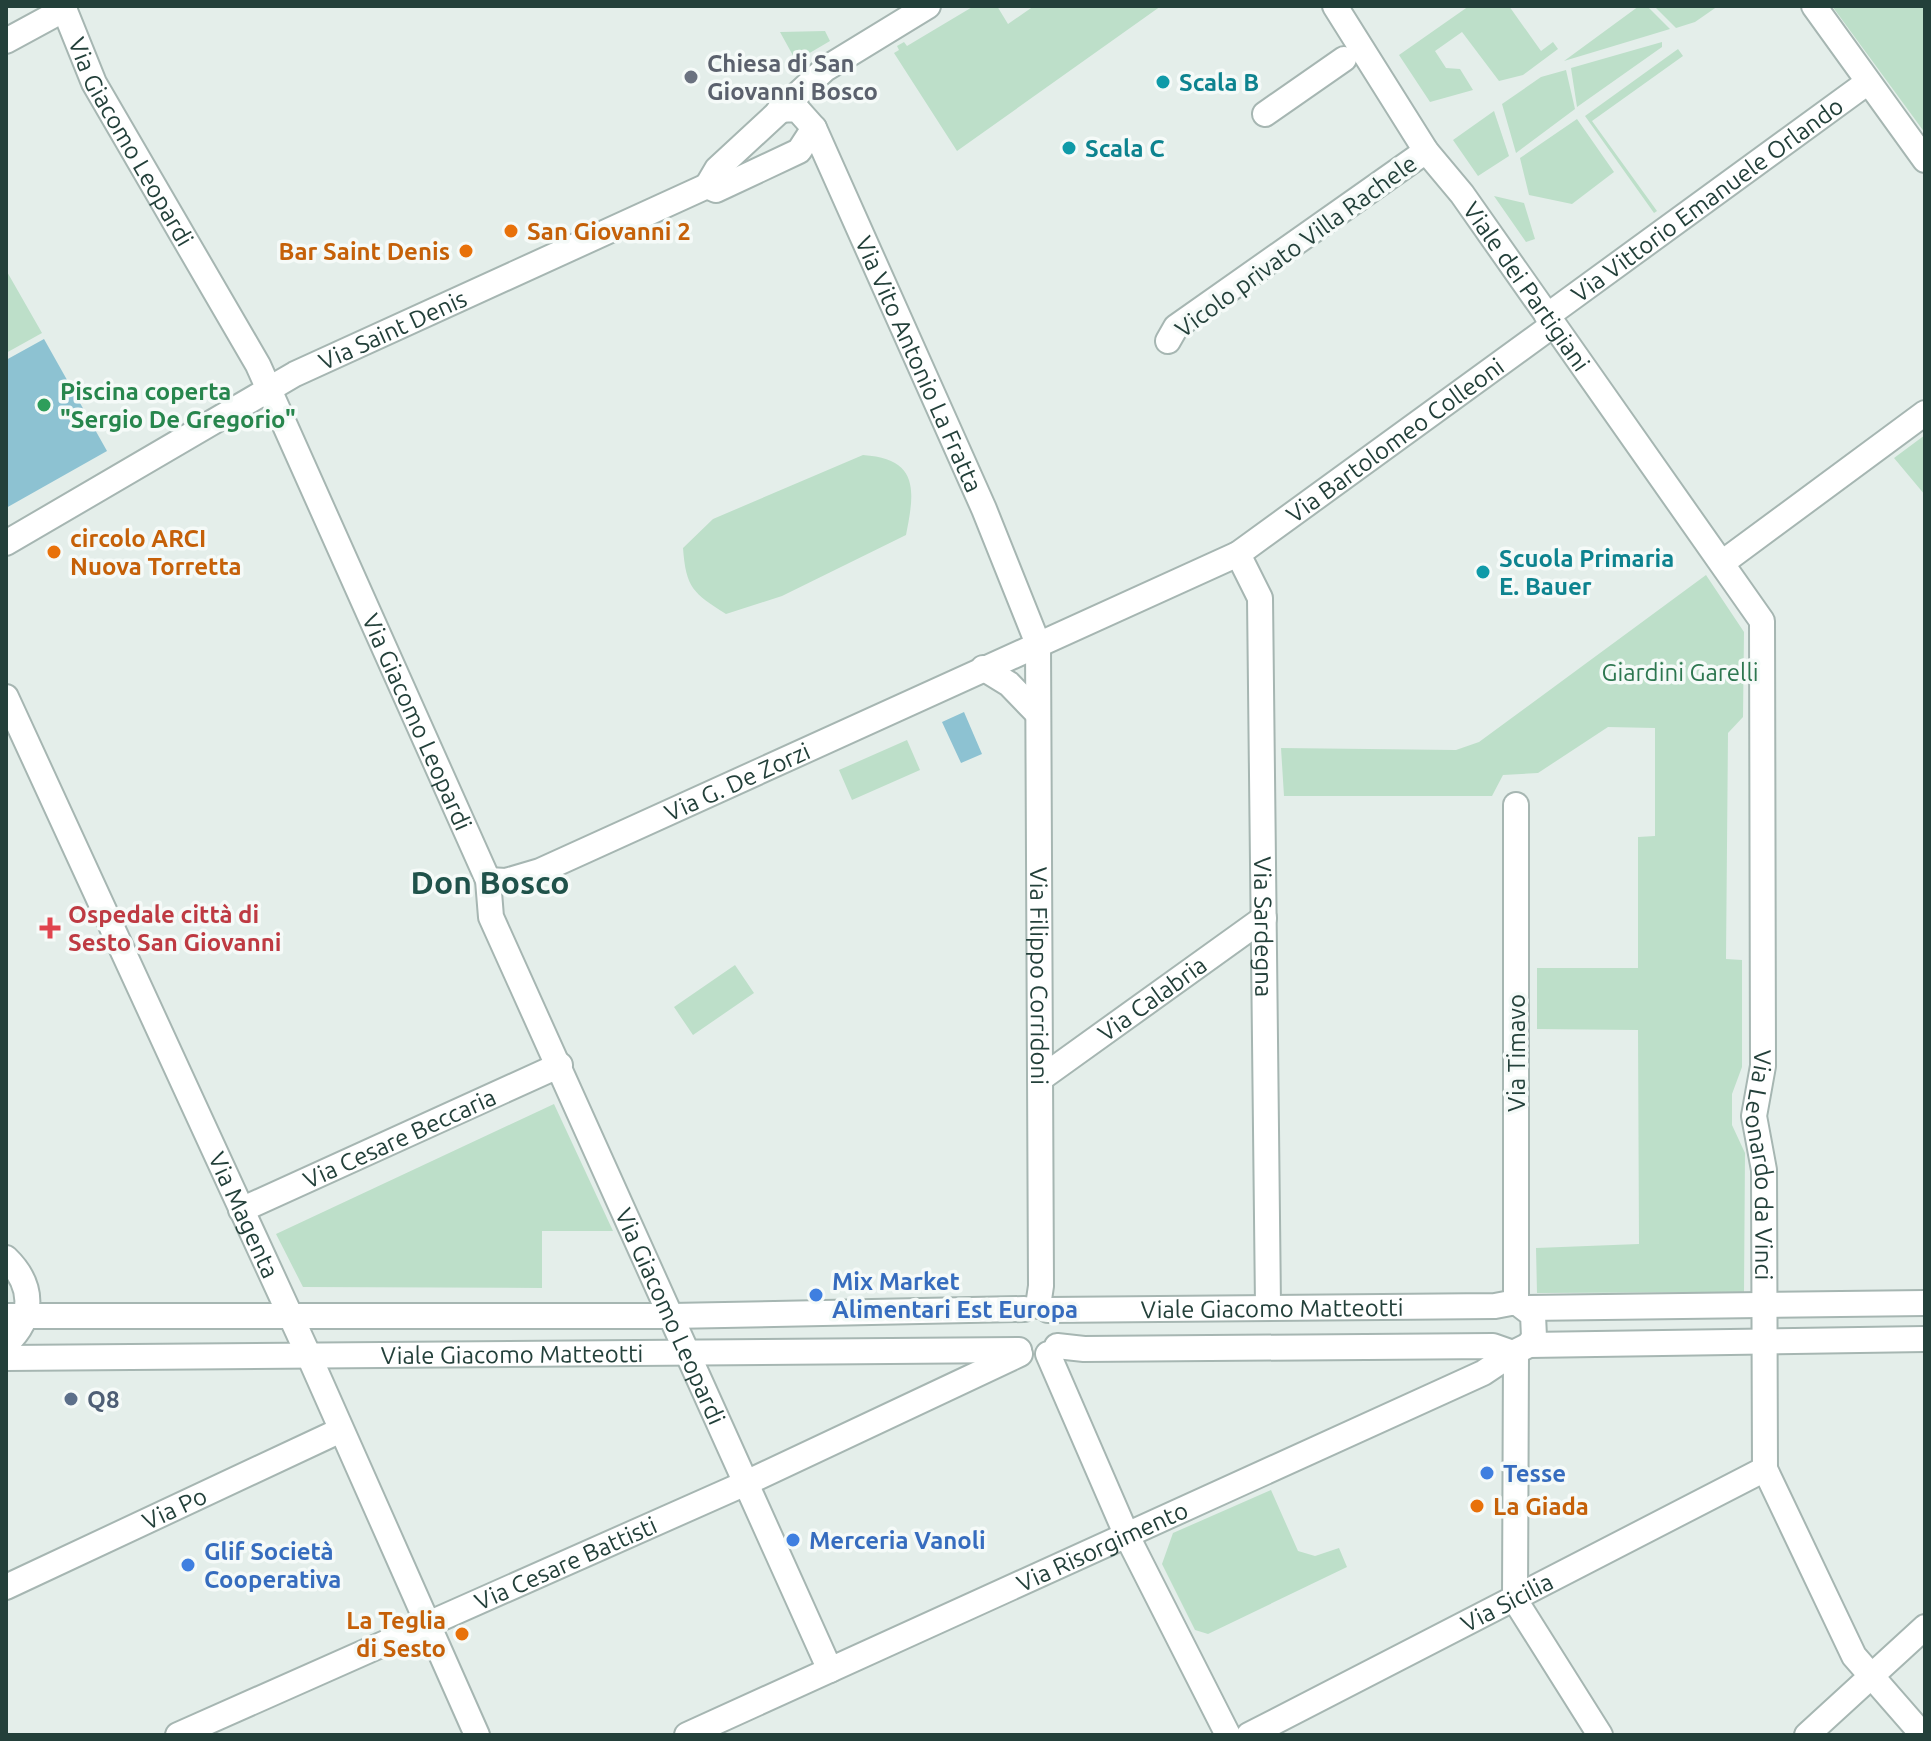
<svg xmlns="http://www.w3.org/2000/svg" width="1931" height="1741" font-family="Ubuntu,sans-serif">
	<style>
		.green { fill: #bddfc9 }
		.water { fill: #8dc2d2 }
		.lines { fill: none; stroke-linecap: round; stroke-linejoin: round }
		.minor-casing { stroke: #a6b6b2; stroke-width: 28 }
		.minor { stroke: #fff; stroke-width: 24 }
		.worship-dot { fill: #6b7280; stroke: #f5faf8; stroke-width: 3 }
		.culture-dot { fill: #0f9aa8; stroke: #f5faf8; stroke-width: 3 }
		.food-dot { fill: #e8710a; stroke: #f5faf8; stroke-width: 3 }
		.leisure-dot { fill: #2e9e5b; stroke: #f5faf8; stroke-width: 3 }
		.health-dot { fill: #e0444e; stroke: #f5faf8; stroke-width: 3 }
		.shop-dot { fill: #3f7fe0; stroke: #f5faf8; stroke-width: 3 }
		.service-dot { fill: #5c6f8a; stroke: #f5faf8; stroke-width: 3 }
		.labels { text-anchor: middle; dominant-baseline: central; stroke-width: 7; stroke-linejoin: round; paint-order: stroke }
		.worship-label { font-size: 24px; font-weight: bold; fill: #5b616d; stroke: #f5faf8; text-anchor: start }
		.culture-label { font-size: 24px; font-weight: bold; fill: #0d838f; stroke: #f5faf8; text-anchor: start }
		.street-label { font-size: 24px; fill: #23403a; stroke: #f5faf8 }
		.food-label { font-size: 24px; font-weight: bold; fill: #c56008; stroke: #f5faf8; text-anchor: start }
		.leisure-label { font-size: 24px; font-weight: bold; fill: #27864d; stroke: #f5faf8; text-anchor: start }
		.park-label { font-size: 24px; fill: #2d7750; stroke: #f5faf8 }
		.health-label { font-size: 24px; font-weight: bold; fill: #be3a42; stroke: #f5faf8; text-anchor: start }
		.shop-label { font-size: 24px; font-weight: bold; fill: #366cbe; stroke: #f5faf8; text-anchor: start }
		.service-label { font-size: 24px; font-weight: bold; fill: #4e5e75; stroke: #f5faf8; text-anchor: start }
		.district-label { font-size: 32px; font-weight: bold; fill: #1f524a; stroke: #f5faf8 }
	</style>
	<rect width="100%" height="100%" fill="#e4eeea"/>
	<path class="green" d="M974,6H997L1008,24L1034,6H1161L957,151L894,53L899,50L897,46L904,42L907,46Z
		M1469,6H1509L1541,51L1553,42L1558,49L1523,75L1499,81L1462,32L1435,51L1446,68L1460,69L1473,90L1430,102L1399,55Z
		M1639,6H1647L1670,29L1564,61Z
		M1654,6H1718L1695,22L1676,28Z
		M1832,6H1925V133Z
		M825,31L830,41L796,61L780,32Z
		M1662,42V47L1577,107L1571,68Z
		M1678,49L1683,56L1592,121L1657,211L1654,213L1585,116Z
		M1566,70L1575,109L1516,153L1502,104L1541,77Z
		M1494,111L1509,156L1478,176L1453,140Z
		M1577,119L1614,172L1572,204L1529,195L1520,158Z
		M1494,196L1524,203L1535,239L1526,242Z
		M6,270L42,333L6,353Z
		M1925,435V495L1894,458Z
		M863,455C919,459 915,490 906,535L782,596L726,614C693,593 686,588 683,548L713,519Z
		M1706,575L1744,632L1743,717L1728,733L1726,959L1742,960V1067L1732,1094V1125L1745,1153L1744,1292L1537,1293L1536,1248L1639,1244L1638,1030L1537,1029V968H1638V837L1655,836V728L1608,727L1538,773L1503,775L1492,796H1284L1281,748L1456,750L1479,742Z
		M907,740L920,770L852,800L839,770Z
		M735,965L754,993L693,1035L674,1007Z
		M554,1104L613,1231H542V1288L303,1287L276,1234Z
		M1271,1490L1298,1551L1315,1556L1339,1548L1347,1567L1208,1634L1195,1630L1162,1564L1173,1533Z"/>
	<path class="water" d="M44,339L107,451L6,508V360Z
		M964,712L982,754L961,763L942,722Z"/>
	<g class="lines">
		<g class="minor-casing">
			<g id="minor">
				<path id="s1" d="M63,6L94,83L258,365L488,880L491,917L830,1670"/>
				<path id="s2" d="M1335,6L1426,151L1462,194L1762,621L1763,1066L1754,1116L1764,1170L1765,1469L1854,1656L1923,1735"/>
				<path d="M1814,6L1925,160"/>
				<path d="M6,41L65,9"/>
				<path id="s3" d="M779,110L797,109L814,128L984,509L1038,644L1041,1286L1038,1306"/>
				<path d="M1265,114L1344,59"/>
				<path d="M707,186L717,169L825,69L928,6"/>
				<path d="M707,186L716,190L799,151L814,128"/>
				<path id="s4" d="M1547,316L1868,82"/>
				<path d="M1168,341L1176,327L1426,151"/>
				<path id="s5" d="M6,543L295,374L707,186"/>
				<path id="s6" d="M1238,554L1260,598L1268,1306"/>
				<path d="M1722,563L1925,413"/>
				<path d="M983,668L1009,684L1038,714"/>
				<path id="s7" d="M6,697L309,1356L477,1735"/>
				<path id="s8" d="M488,880L506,881L540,871L1238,554L1553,325"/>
				<path id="s9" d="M1040,1079L1264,918"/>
				<path id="s10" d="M241,1210L560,1065"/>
				<path d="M6,1258C34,1285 35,1317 6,1344"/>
				<path d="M1516,1302V805"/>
				<path d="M1527,1308L1925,1303"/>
				<path id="s11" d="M1048,1310L1495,1306L1516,1302L1533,1315L1534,1337L1529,1345"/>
				<path d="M6,1316H671L1024,1309"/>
				<path d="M1057,1346L1084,1349L1493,1346L1513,1353L1529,1345L1925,1339"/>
				<path d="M1516,1352L1515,1600L1600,1735"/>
				<path d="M1048,1354L1127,1536L1228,1735"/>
				<path id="s12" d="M6,1358L1019,1350"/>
				<path id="s13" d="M6,1587L341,1430"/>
				<path id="s14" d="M178,1735L746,1483L1020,1354"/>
				<path id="s15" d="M687,1735L1483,1373L1513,1353"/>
				<path id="s16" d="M1249,1735L1765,1469"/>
				<path d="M1807,1735L1925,1627"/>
			</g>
		</g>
		<use href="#minor" class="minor"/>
	</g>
	<circle class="worship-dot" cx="691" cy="77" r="8"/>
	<g class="culture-dot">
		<circle cx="1163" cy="82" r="8"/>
		<circle cx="1069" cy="148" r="8"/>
		<circle cx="1483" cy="572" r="8"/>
	</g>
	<g class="food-dot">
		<circle cx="511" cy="231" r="8"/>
		<circle cx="466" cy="251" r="8"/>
		<circle cx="54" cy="552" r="8"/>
		<circle cx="1477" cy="1506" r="8"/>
		<circle cx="462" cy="1634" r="8"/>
	</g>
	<circle class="leisure-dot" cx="44" cy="405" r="8"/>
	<path class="health-dot" d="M46 916h8v8h8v8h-8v8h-8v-8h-8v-8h8z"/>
	<g class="shop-dot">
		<circle cx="816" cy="1295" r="8"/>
		<circle cx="1487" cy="1473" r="8"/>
		<circle cx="793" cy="1540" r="8"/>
		<circle cx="188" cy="1565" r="8"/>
	</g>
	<circle class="service-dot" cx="71" cy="1399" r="8"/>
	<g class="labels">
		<g class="worship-label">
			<text x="707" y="63">Chiesa di San<tspan x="707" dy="28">Giovanni Bosco</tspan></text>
		</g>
		<g class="culture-label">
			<text x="1179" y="82">Scala B</text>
			<text x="1085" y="148">Scala C</text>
			<text x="1499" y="558">Scuola Primaria<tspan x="1499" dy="28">E. Bauer</tspan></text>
		</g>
		<g class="street-label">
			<text stroke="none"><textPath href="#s1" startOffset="152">Via Giacomo Leopardi</textPath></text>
			<text stroke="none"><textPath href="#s4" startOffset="198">Via Vittorio Emanuele Orlando</textPath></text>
			<text transform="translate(1296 246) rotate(-36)">Vicolo privato Villa Rachele</text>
			<text stroke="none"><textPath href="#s2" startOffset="340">Viale dei Partigiani</textPath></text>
			<text stroke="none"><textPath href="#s5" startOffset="442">Via Saint Denis</textPath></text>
			<text stroke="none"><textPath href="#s3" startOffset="302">Via Vito Antonio La Fratta</textPath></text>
			<text stroke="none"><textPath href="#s8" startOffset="1014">Via Bartolomeo Colleoni</textPath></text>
			<text stroke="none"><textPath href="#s1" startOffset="800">Via Giacomo Leopardi</textPath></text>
			<text stroke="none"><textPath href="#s8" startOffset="270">Via G. De Zorzi</textPath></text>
			<text stroke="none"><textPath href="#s6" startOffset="378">Via Sardegna</textPath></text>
			<text stroke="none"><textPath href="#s3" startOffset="938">Via Filippo Corridoni</textPath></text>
			<text stroke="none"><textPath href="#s9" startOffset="138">Via Calabria</textPath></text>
			<text transform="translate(1516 1053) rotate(-90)">Via Timavo</text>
			<text stroke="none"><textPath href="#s10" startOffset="174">Via Cesare Beccaria</textPath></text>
			<text stroke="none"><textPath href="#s2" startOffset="1294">Via Leonardo da Vinci</textPath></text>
			<text stroke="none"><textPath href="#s7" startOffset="570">Via Magenta</textPath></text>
			<text stroke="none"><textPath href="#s11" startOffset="224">Viale Giacomo Matteotti</textPath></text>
			<text stroke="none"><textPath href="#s1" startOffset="1448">Via Giacomo Leopardi</textPath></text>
			<text stroke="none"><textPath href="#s12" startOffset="506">Viale Giacomo Matteotti</textPath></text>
			<text stroke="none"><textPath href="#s13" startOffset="186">Via Po</textPath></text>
			<text stroke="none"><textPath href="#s15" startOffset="456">Via Risorgimento</textPath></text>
			<text stroke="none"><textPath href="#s14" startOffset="424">Via Cesare Battisti</textPath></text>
			<text stroke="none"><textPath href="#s16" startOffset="290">Via Sicilia</textPath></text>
		</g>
		<g class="food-label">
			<text x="527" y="231">San Giovanni 2</text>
			<text x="450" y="251" text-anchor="end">Bar Saint Denis</text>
			<text x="70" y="538">circolo ARCI<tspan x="70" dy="28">Nuova Torretta</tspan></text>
			<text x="1493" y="1506">La Giada</text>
			<text x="446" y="1620" text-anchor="end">La Teglia<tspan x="446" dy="28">di Sesto</tspan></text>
		</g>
		<g class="leisure-label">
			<text x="60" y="391">Piscina coperta<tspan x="60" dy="28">"Sergio De Gregorio"</tspan></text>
		</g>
		<g class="park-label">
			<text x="1680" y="672">Giardini Garelli</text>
		</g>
		<g class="health-label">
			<text x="68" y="914">Ospedale città di<tspan x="68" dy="28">Sesto San Giovanni</tspan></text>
		</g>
		<g class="shop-label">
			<text x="832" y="1281">Mix Market<tspan x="832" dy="28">Alimentari Est Europa</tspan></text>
			<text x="1503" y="1473">Tesse</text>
			<text x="809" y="1540">Merceria Vanoli</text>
			<text x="204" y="1551">Glif Società<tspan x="204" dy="28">Cooperativa</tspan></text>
		</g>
		<g class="service-label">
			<text x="87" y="1399">Q8</text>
		</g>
		<g class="district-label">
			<text x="490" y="882">Don Bosco</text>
		</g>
	</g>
	<rect width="1931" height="1741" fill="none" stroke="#23403a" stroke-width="16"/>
</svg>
